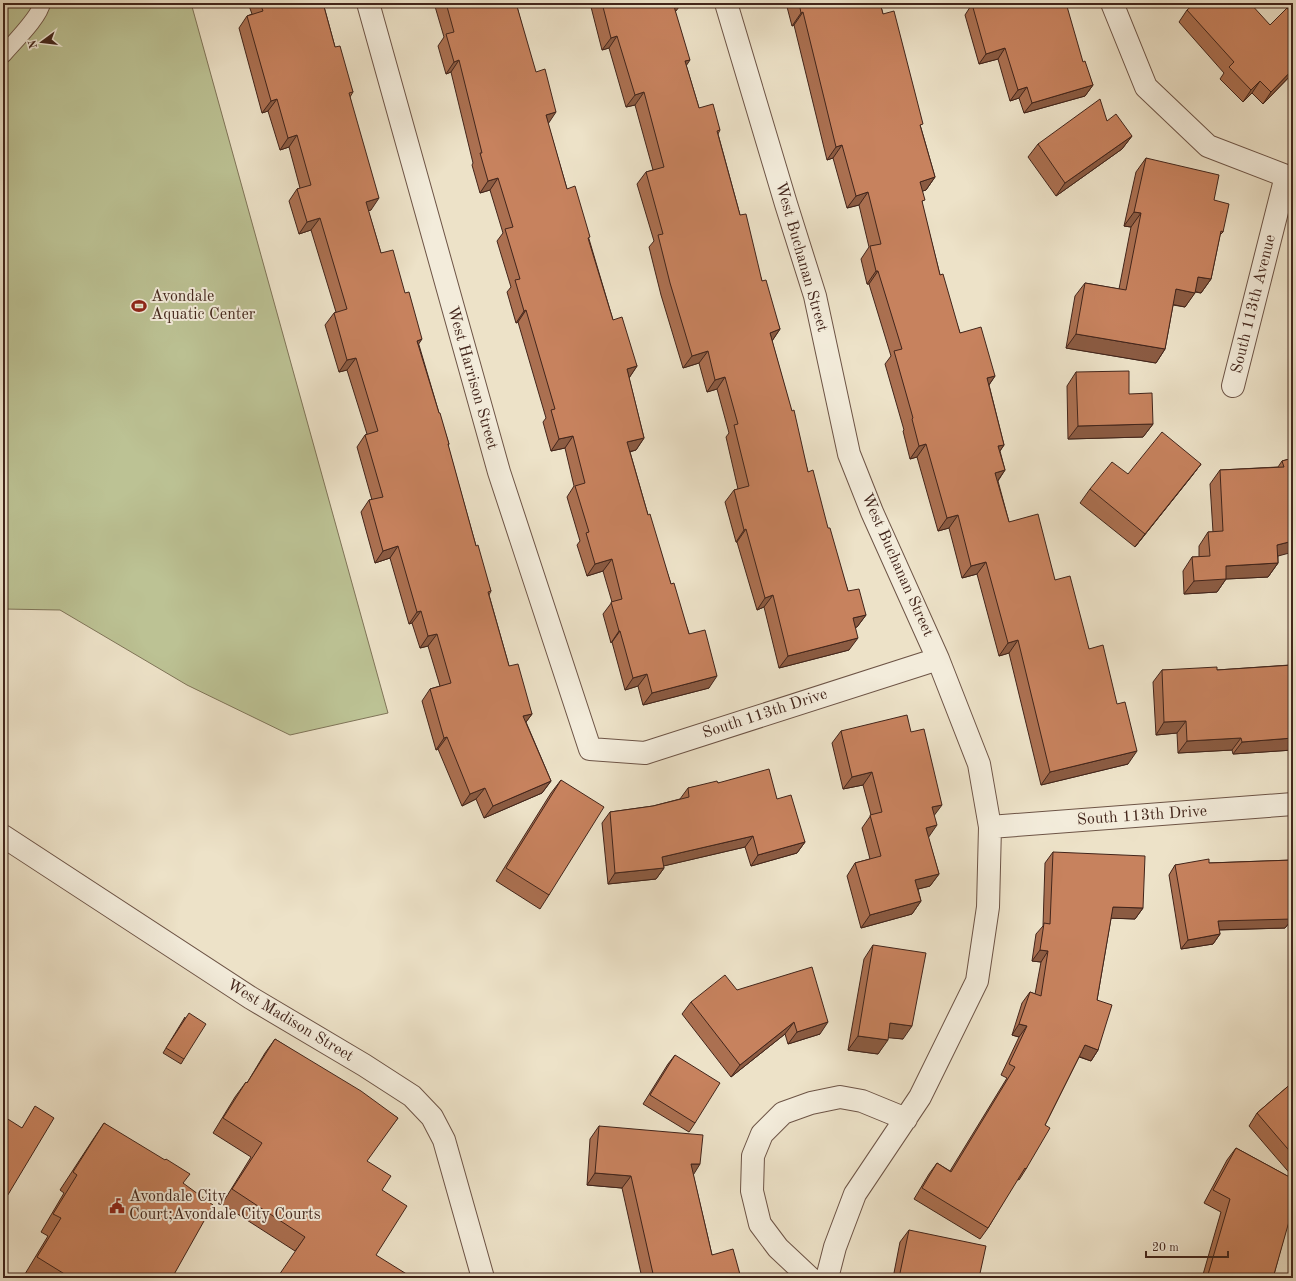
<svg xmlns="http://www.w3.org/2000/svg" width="1296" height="1281" font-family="'Old Standard TT',serif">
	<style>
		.green { fill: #bcc294; stroke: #7f7458 }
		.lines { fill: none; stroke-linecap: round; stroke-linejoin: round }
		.service-casing { stroke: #6d5446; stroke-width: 18 }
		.minor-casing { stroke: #6d5446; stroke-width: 24 }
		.service { stroke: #f3ecdb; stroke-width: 16 }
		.minor { stroke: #f3ecdb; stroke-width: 22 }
		.wall { fill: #ab7051; stroke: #42251b }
		.shaded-wall { fill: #8b5b42; stroke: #42251b }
		.building { fill: #c7825e; stroke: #42251b }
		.labels { text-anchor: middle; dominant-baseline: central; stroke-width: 4; stroke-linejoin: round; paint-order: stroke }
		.street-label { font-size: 16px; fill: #42251b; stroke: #f3ecdb }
		.poi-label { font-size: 16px; fill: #42251b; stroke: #f3ecdb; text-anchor: start }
	</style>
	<rect width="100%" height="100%" fill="#ede2c8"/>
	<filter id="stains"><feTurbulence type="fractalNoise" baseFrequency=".005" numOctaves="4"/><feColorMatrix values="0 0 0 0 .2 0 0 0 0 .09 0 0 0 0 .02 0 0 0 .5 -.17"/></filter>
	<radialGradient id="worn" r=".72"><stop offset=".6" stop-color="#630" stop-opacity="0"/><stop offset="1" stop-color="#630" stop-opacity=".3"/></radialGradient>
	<path class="green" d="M3,3H191L388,713L290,735L187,685L60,610L3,609Z"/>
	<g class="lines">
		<g class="service-casing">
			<path id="service" d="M3,55C13,43 40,17 42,3"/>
		</g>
		<g class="minor-casing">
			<path id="minor" d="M368,3L499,472L590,749L645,753L938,659
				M726,3L786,204L815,296L849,454L872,512L938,659L979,764L990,827L988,907L977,981L920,1097L855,1194L835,1247L827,1278
				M1112,3L1146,87L1208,146L1286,176H1293
				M1233,386L1286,176
				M990,827L1293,804
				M3,836L251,998L364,1065L412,1096L432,1117L444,1140L483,1278
				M810,1278L778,1248L760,1224L752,1191L753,1156L762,1134L783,1113L811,1103L840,1097L862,1101L906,1119"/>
		</g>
		<use href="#service" class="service"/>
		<use href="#minor" class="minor"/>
	</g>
	<path class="wall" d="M248,3H323L335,47L353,92L350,97L371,210H368L381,253L419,345L439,413L449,444L448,446L476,546L491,591L489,595L509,666L532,714L526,722L551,781L542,793L484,818L476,799L462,806L438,749L436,750L422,701L430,689L440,686L428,646L420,648L412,623L409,624L390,558L375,563L361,512L369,500H372L357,447L365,435L367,434L347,370L339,372L325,325L334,313L336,312L311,230L299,234L289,201L297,189L300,188L289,147L280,150L268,111L262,113L239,28L247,16L252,14Z
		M434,3H516L548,124L567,189L589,239L613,320L637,366L629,378L644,438L636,450L630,452L648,515L671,584L709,688L643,705L638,686L625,690L612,642L611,643L603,614L612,602L603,571L587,576L577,545L580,541L567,497L574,486L565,448L551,451L543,422L546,418L518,322L516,323L507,292L511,287L497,241L503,233L490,190L480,193L472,165L473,163L451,72L446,74L438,46L444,37Z
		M590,3H682L675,11L686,65L699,108L720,130L718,134L740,215L762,281L780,329L772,341L808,472L848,591L866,615L857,627H855L849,650L779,668L764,607L757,610L737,542H736L725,502L734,490L738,489L726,437L729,433L717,389L707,392L699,363L683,368L661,295L649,247L654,241L637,184L646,172L653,170L635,105L626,107L609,48L602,50Z
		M786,3H880L883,14L921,128L935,177L926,190L922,191V204L940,275L960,333L995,376L989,385L1004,445L1000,451L1005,470L998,481L1009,522L1055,580L1089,649L1128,764L1041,785L1009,653L999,656L977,574L962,578L949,528L938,531L917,457L910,459L903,431L904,430L885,364L891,356L869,284H867L861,259L869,247L859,205L847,208L833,158L827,160L794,25L792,26Z
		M972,4L1083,62L1093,85L1085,96L1024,113L1019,98L1010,101L998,59L979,64L965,15Z
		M1187,10L1270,25L1293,15V73L1263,104L1252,93L1243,102L1220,79L1224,73L1179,22Z
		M1107,121L1132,136L1122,149L1056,196L1028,157L1038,144Z
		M1146,158L1214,200L1223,232L1220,235L1211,279L1201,293L1195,292L1185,307L1173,305L1165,349L1156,363L1066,348L1075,296L1085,283L1119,289L1131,227L1124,226L1136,172Z
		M1076,372L1129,394L1153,424L1143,437L1068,439L1067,386Z
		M1293,458L1278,556V563L1268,577L1226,579L1217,592L1184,594L1183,571L1192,557H1199V546L1208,532H1213L1210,484L1220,470L1278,467L1282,461Z
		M1201,464L1191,477L1135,547L1080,503L1090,489L1128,474Z
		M1293,655V750L1233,754L1232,750L1178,753L1177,733L1156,735L1153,682L1162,670H1217L1290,665L1289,660Z
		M841,731L911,732L934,815L928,837L939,874L930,886L918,889L921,901L912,914L861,928L847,876L855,863L870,859L862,828L871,815L863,785L843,789L832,743Z
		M561,780L549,895L540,909L496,881L551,793Z
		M718,783L777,799L805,842L797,853L751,866L745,847L663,866L664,868L656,879L608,884L602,823L610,812L653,806L680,799L688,788Z
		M1053,852L1143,908L1135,919L1111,918L1097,1000L1098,1050L1091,1061L1079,1057L1045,1125L1026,1169L1019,1180L1017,1179L988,1228L980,1239L914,1199L929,1174L937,1163L950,1171L1007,1078L1001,1075L1019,1037L1012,1035L1022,1003L1030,992L1035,994L1041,962L1032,961L1036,934L1043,926L1045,863Z
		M1293,860V923H1289L1285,928L1219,930L1220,934L1213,944L1181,949L1169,875L1175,865L1209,863Z
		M873,945L903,1039L888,1037L878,1054L848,1050L864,959Z
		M737,990L820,1034L788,1044L785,1034L731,1077L682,1014L691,1002Z
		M185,1017L184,1059L181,1064L163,1053Z
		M275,1039L398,1118L295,1251L222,1204L251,1157L213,1133L235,1097L246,1082L247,1083L265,1053Z
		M675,1055L695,1123L689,1132L643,1104L668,1064Z
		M1293,1082V1177L1249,1126L1257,1113Z
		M104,1123L183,1183L172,1278H30L25,1274L48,1236L41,1232L64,1193L60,1190L92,1141Z
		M599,1126L693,1174L712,1255L741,1278H642L622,1188L587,1185L590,1139Z
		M1236,1148L1293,1179V1219L1287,1226L1273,1278H1202L1221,1212L1204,1203L1227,1160Z
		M909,1230L979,1278H893L900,1242Z"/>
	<path class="shaded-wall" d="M672,3H682L676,11L664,14Z
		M803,12L794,25L792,26L801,13Z
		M617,36L609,48L602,50L611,38Z
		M1005,48L998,59L979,64L986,54Z
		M459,60L451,72L446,74L454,62Z
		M690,60L682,72L685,61Z
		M1293,69V73L1263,104L1271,92Z
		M1260,81L1252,93L1243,102L1251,90Z
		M1093,85L1085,96L1024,113L1032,103Z
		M1027,87L1019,98L1010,101L1018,90Z
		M644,92L635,105L626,107L635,95Z
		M277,99L268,111L262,113L271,101Z
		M556,112L548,124L546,115Z
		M297,135L289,147L280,150L288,138Z
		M1132,136L1122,149L1056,196L1065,183Z
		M842,145L833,158L827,160L836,147Z
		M935,177L926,190L911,195L920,182Z
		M498,178L490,190L480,193L488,181Z
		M868,192L859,205L847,208L856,196Z
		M379,198L371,210L357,214L366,202Z
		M1134,212L1141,213L1131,227L1124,226Z
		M320,218L311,230L299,234L307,222Z
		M876,271H878L869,284H867Z
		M1198,277L1211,279L1201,293L1189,290Z
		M1176,289L1195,293L1185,307L1166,303Z
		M526,310L518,322L516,323L524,311Z
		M780,329L772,341L770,333Z
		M1076,334L1165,349L1156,363L1066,348Z
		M422,339L414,351L417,341Z
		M708,351L699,363L683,368L692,356Z
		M356,358L347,370L339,372L347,360Z
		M637,366L629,378L627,369Z
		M995,376L986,389L987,378Z
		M725,377L717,389L707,392L715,380Z
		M1153,424L1143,437L1068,439L1078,426Z
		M573,436L565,448L551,451L559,439Z
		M644,438L636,450L619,454L627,442Z
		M926,444L917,457L910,459L919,446Z
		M1004,445L995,458L998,446Z
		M1201,464L1191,477L1135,547L1145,534Z
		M1005,470L996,483L995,473Z
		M958,515L949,528L938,531L947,518Z
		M746,529L737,542H736L744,530Z
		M1293,541V552L1267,559L1277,545Z
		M398,546L390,558L375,563L383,551Z
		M612,559L603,571L587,576L595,564Z
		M986,562L977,574L962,578L971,566Z
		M1278,563L1268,577L1226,579L1217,592L1184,594L1194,581L1226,566Z
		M773,595L764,607L757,610L765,598Z
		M421,611L412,623L409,624L417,612Z
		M866,615L857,627L844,630L853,618Z
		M619,631H620L612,642L611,643Z
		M437,634L428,646L420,648L428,636Z
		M858,638L849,650L779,668L788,656Z
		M1018,640L1009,653L999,656L1008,643Z
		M647,674L638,686L625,690L633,678Z
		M717,676L709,688L643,705L652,693Z
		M532,714L523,726V716Z
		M1186,721L1177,733L1156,735L1164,722Z
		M447,737L438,749L436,750L444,738Z
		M1241,738L1232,750L1178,753L1187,741Z
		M1293,738V750L1233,754L1242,742Z
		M1137,751L1128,764L1041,785L1050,772Z
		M872,772L863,785L843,789L852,777Z
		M551,781L542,793L484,818L493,806Z
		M485,788L476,799L462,806L470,794Z
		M942,805L933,817L932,807Z
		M937,825L928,838L926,828Z
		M753,836L745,847L655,868L662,857Z
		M805,842L797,853L751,866L758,855Z
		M664,868L656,879L608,884L615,873Z
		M939,874L930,886L906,892L915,880Z
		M921,901L912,914L861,928L870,915Z
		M1113,907L1143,908L1135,919L1105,918Z
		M1291,914H1293V923H1289L1285,928L1211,930L1218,921Z
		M1220,934L1213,944L1181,949L1188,940Z
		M1040,950L1048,951L1041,962L1032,961Z
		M794,1022L785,1034L731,1077L740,1065Z
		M828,1022L820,1034L788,1044L797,1032Z
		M890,1023L912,1026L903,1039L880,1037Z
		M1019,1024L1027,1026L1019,1037L1012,1035Z
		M858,1036L888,1040L878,1054L848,1050Z
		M1085,1045L1098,1050L1091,1061L1078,1056Z
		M691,1164H700L692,1177Z
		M595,1173L631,1176L622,1188L587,1185Z"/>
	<path class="building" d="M260,3H323L335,47L340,46L353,92L349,93L379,198L366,202L381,253L393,250L405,293L409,292L422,339L417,341L439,413H440L449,444H448L476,546L478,545L491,591L488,592L509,666L518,664L532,714L523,716L551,781L493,806L485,788L470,794L447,737L444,738L430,689L451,683L437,634L428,636L421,611L417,612L398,546L383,551L369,500L383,497L365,435L378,431L356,358L347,360L334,313L347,309L320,218L307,222L297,189L311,185L297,135L288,138L277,99L271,101L247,16L263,11Z
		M446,3H516L536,72L545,69L556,112L546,115L567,189L575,186L590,237L588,238L613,320L622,317L637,366L627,369L644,438L627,442L648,515L650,514L671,584L674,583L689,634L705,630L717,676L652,693L647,674L633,678L620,631H619L611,602L622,599L612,559L595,564L586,533L589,532L575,486L585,483L573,436L559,439L551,410L555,409L526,310L524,311L515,280L520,279L505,229L513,227L498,178L488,181L480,153H482L459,60L454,62L446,34L454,32Z
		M602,3H673L690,60L685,61L699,108L713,104L720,130L717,131L740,215L746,214L762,281L766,280L780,329L770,333L792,411L794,410L808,472L813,470L828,528H830L848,591L859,589L866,615L853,618L858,638L788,656L773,595L765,598L746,529L744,530L734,490L749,486L734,425L738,424L725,377L715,380L708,351L692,356L670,283L658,235L663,234L646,172L664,167L644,92L635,95L617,36L611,38Z
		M799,3H880L883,14L894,11L923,124L920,125L935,177L920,182L925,200L922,201L940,275L943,274L960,333L981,327L995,376L987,378L1004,445L998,446L1005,470L995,473L1009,522L1038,514L1055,580L1070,576L1089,649L1103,645L1117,704L1125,702L1137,751L1050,772L1018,640L1008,643L986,562L971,566L958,515L947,518L926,444L919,446L912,419L913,418L894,351L902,349L878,271H876L870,246L881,244L868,192L856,196L842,145L836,147L803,12L801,13Z
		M977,3H1066L1083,62L1085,61L1093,85L1032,103L1027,87L1018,90L1005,48L986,54L972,4Z
		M1195,3H1250L1270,25L1287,8L1293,15V69L1271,92L1260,81L1251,90L1229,67L1234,62L1187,10Z
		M1100,99L1107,121L1116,114L1132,136L1065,183L1038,144Z
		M1146,158L1219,175L1214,200L1229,204L1223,232L1221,231L1211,279L1198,277L1195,293L1176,289L1165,349L1076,334L1085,283L1126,290L1141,213L1134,212Z
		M1129,371V394L1152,393L1153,424L1078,426L1076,372Z
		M1162,432L1201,464L1145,534L1090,489L1112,462L1128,474Z
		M1293,458V541L1277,545L1278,563L1226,566V579L1194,581L1192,557L1210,556L1208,532L1223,531L1220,470L1284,467L1282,461Z
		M1293,665V738L1242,742L1241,738L1187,741L1186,721L1164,722L1162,670L1217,667V670Z
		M907,715L911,732L924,729L942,805L932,807L937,825L926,828L939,874L915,880L921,901L870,915L855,863L881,856L870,815L882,812L872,772L852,777L841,731Z
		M769,769L777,799L791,795L805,842L758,855L753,836L662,857L664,868L615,873L610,812L653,806L689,797L688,788L717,781L718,783Z
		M561,780L604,807L549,895L506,868Z
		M1053,852L1145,856L1143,908L1113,907L1097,1000L1112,1005L1098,1050L1085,1045L1045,1125L1050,1128L1026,1169L1025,1168L988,1228L922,1188L937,1163L951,1172L1015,1067L1009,1064L1027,1026L1019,1024L1030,992L1041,996L1048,951L1040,950L1044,923L1050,924Z
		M1209,859V863L1293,860V914H1291L1292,919L1218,921L1220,934L1188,940L1175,865Z
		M873,945L926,953L912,1026L890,1023L888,1040L858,1036Z
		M812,967L828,1022L797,1032L794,1022L740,1065L691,1002L725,975L737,990Z
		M189,1013L206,1024L184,1059L166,1048Z
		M275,1039L361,1091L398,1118L367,1161L391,1176L382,1190L407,1206L376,1255L413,1278H277L305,1237L232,1189L262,1143L223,1118L246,1082L247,1083Z
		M675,1055L720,1083L695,1123L650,1095Z
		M1293,1082V1155L1257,1113Z
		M35,1106L54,1118L3,1203V1116L22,1128Z
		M104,1123L165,1160L166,1159L190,1174L183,1183L213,1205L172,1278H71L37,1257L61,1218L53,1214L77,1175L73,1172Z
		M599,1126L703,1135L700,1164H691L712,1255L733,1249L741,1278H654L631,1176L595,1173Z
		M1236,1148L1293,1179V1212L1292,1211L1273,1278H1207L1230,1199L1213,1190Z
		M909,1230L986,1246L979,1278H899Z"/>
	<defs>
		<g id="stadium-bare" transform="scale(1.2)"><path d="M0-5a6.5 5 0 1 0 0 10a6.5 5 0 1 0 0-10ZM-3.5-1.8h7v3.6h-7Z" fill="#8f2418" stroke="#f3ecdb" stroke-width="2.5" paint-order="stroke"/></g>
		<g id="civic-bare" transform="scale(1.2)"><path d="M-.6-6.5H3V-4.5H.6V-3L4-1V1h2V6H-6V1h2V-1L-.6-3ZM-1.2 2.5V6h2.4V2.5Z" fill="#8f2418" stroke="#f3ecdb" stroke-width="2.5" paint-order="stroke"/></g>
	</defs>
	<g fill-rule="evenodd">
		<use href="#stadium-bare" x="139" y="306"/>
		<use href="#civic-bare" x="117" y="1206"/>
	</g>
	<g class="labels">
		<g class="street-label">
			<text transform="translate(801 257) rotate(74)">West Buchanan Street</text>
			<text transform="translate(1254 304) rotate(-76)">South 113th Avenue</text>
			<text transform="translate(472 378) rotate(74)">West Harrison Street</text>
			<text transform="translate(897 565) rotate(66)">West Buchanan Street</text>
			<text transform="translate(765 714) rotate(-18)">South 113th Drive</text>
			<text transform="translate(1142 816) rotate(-4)">South 113th Drive</text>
			<text transform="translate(290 1021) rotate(31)">West Madison Street</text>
		</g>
		<g class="poi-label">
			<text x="151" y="297">Avondale<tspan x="151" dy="18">Aquatic Center</tspan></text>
			<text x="129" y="1197">Avondale City<tspan x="129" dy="18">Court;Avondale City Courts</tspan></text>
		</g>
	</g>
	<rect width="1296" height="1281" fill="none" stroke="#ede2c8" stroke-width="16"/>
	<rect x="4" y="4" width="1288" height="1273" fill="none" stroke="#42251b" stroke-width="2"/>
	<rect x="8" y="8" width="1280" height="1265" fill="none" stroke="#42251b"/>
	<g transform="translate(42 42) rotate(255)" stroke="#f3ecdb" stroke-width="3" paint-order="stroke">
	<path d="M0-3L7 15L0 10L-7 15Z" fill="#42251b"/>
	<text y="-6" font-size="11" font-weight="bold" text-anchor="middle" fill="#42251b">N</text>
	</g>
	<path d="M1146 1251v6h82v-6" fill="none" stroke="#42251b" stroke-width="2"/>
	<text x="1152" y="1251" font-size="12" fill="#42251b" stroke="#f3ecdb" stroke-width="3" paint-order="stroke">20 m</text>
	<rect width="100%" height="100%" filter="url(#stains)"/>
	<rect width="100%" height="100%" fill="url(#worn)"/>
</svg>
